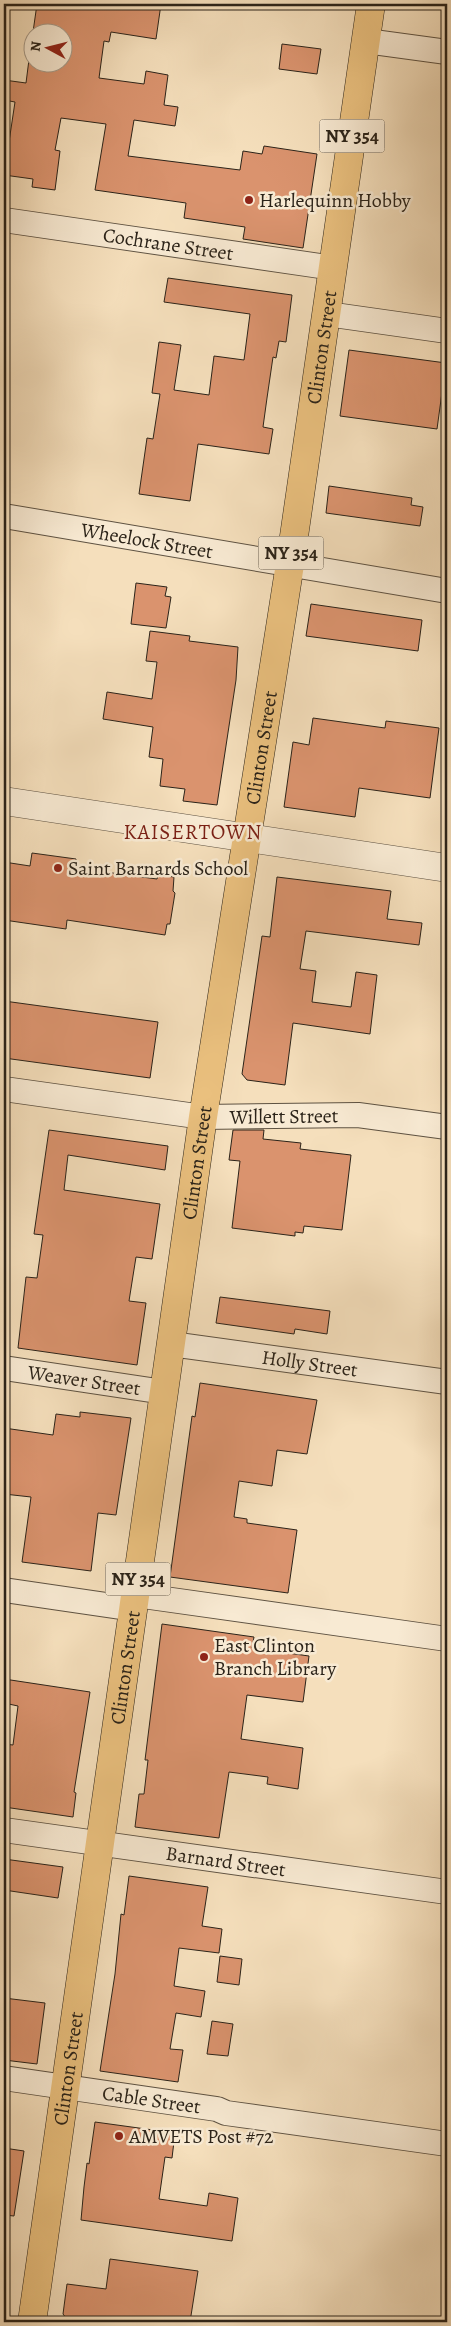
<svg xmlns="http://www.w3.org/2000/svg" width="451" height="2326" font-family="Alegreya,serif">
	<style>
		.building { fill: #da936e; stroke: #2b2319 }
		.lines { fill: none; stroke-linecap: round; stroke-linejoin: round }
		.minor-casing { stroke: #5e5242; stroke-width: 26 }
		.tertiary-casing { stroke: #5e5242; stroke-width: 29 }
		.primary-casing { stroke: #2b2319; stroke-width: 29 }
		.minor { stroke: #f8ead3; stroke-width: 24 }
		.tertiary { stroke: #f8ead3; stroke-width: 28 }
		.primary { stroke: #eac07e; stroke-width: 28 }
		.poi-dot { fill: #8f2418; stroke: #f8ead3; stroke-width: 2 }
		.labels { text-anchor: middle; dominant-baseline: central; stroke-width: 5; stroke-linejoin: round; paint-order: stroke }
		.shield { fill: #f8ead3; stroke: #685f51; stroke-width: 1 }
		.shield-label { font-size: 19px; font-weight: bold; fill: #2b2319 }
		.poi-label { font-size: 20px; fill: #2b2319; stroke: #f8ead3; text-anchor: start }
		.street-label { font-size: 20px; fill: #2b2319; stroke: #f8ead3 }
		.neighbourhood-label { font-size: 21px; letter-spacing: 1px; fill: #7a1f14; stroke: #f8ead3 }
	</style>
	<rect width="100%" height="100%" fill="#f5dfbc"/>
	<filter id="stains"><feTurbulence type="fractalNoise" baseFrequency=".004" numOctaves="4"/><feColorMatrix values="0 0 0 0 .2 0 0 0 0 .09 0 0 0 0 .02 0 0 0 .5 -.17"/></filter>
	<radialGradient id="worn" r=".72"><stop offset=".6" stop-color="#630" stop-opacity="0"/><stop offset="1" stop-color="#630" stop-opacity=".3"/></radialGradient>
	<path class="building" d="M37,4H161L156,39L111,32L109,42L104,41L99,78L144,84L146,71L168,75L164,105L178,107L175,126L134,120L128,156L240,170L243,151L262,154L264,146L317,154L303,248L243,239L245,227L184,218L186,203L95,190L106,124L61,118L55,150L60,151L55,190L32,187L33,179L4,175L15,102L4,100V80L26,83L32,36V62H62V32H33Z
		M282,44L321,49L317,74L279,69Z
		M168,278L292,295L286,342L279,341L276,358L273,357L267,398L263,427L273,429L269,454L198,444L190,501L139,494L147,438L153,439L160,394L152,393L159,342L181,345L174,390L209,395L214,356L244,360L250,314L164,302Z
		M349,350L446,363L437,429L340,416Z
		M329,486L412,498L411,505L423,507L420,526L326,513Z
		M136,583L167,587L165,596L171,597L166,628L131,624Z
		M311,604L422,620L418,651L306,636Z
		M150,631L190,636L189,641L238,647L236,680L217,805L183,801L185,789L160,786L163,759L149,757L153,727L103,719L107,692L152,699L157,662L146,661Z
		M313,718L385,728L386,721L439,728L430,798L359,788L355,817L284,807L293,742L309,745Z
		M32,853L76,859L75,868L157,879L158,875L174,877L173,891L175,893L170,924H167L165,935L67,920L66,929L4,920V862L30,866Z
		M277,877L391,891L387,919L422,923L419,945L306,931L300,969L316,971L312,1002L351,1007L356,972L377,975L370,1034L293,1023L285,1085L247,1080L242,1074L262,936L270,937Z
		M4,1001L158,1022L150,1078L4,1058Z
		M49,1130L168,1146L165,1170L68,1155L64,1190L160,1204L152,1259L136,1257L129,1301L146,1303L137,1365L18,1348L26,1277L37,1278L43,1235L34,1234Z
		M233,1130H264L263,1139L301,1143L300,1149L351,1155L342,1230L304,1226L303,1233L295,1232V1236L232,1228L240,1161L229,1160Z
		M220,1297L330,1311L327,1334L295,1329L294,1334L216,1323Z
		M200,1383L317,1400L307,1454L277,1450L272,1486L239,1481L234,1517L247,1519V1523L297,1530L288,1593L170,1577L192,1416L195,1417Z
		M80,1412L131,1418L116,1515L98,1513L91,1571L22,1562L31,1497L4,1494V1428L53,1435L56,1414L80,1417Z
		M162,1624L254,1637L252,1648L309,1656L303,1702L247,1695L241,1739L303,1748L298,1789L267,1784L268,1777L229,1772L219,1838L135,1827L139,1794H144L148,1760H145Z
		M4,1679L90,1692L74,1792L76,1793L73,1817L4,1807V1744L13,1745L18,1706L4,1703Z
		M4,1859L63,1867L58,1898L4,1890Z
		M129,1876L208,1887L202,1926L222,1929L219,1953L179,1948L174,1986L205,1991L201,2017L176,2013L170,2049L183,2050L178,2082L100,2071L115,1974L121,1914L124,1915Z
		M220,1956L242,1959L239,1985L217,1982Z
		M4,1998L45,2003L37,2064L4,2060Z
		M212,2021L233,2024L228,2056L207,2054Z
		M95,2122L175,2133L172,2158L165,2157L159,2199L207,2206L209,2193L238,2198L232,2241L81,2220L84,2187L87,2163L89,2164Z
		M4,2148L24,2151L14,2216L4,2215Z
		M110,2259L198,2271L190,2322H69L63,2314L67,2284L106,2289Z"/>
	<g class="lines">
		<g class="minor-casing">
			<g id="minor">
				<path d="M366,41L447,52"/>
				<path id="s1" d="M4,220L334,268"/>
				<path d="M327,314L447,331"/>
				<path id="s2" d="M4,516L447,591"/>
				<path id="s3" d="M4,1089L203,1117L358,1115L447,1127"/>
				<path id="s4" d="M171,1344L447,1382"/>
				<path id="s5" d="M4,1368L164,1392"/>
				<path d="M4,1590L134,1609"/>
				<path d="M136,1595L447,1639"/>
				<path id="s6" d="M4,1830L447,1892"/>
				<path id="s7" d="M4,2078L217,2109L226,2113L447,2144"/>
			</g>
		</g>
		<g class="tertiary-casing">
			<path id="tertiary" d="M4,801L447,868"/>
		</g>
		<g class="primary-casing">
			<g id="primary">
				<path id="s8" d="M32,2322L203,1117L290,564L371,4"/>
			</g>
		</g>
		<use href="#minor" class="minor"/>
		<use href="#tertiary" class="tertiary"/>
		<use href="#primary" class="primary"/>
	</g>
	<g class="poi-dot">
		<circle cx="249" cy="200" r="5"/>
		<circle cx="58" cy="868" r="5"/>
		<circle cx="204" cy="1657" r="5"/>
		<circle cx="119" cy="2136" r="5"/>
	</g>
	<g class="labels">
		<g class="shield">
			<rect x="319.5" y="119.5" width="65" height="33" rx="4"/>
			<rect x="258.5" y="536.5" width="65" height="33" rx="4"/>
			<rect x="105.5" y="1562.5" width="65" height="33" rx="4"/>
		</g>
		<g class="shield-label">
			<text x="352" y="136">NY 354</text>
			<text x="291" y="553">NY 354</text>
			<text x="138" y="1579">NY 354</text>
		</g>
		<g class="poi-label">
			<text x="259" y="200">Harlequinn Hobby</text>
			<text x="68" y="868">Saint Barnards School</text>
			<text x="214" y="1645">East Clinton<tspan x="214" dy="23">Branch Library</tspan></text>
			<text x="129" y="2136">AMVETS Post #72</text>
		</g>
		<g class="street-label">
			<text stroke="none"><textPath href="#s1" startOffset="166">Cochrane Street</textPath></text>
			<text stroke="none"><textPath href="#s8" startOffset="1996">Clinton Street</textPath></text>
			<text stroke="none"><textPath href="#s2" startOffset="145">Wheelock Street</textPath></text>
			<text stroke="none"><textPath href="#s8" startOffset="1591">Clinton Street</textPath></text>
			<text stroke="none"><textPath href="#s3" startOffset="282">Willett Street</textPath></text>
			<text stroke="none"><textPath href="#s8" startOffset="1171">Clinton Street</textPath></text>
			<text stroke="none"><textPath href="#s4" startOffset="140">Holly Street</textPath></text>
			<text stroke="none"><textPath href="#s5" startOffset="81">Weaver Street</textPath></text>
			<text stroke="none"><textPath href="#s8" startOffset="661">Clinton Street</textPath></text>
			<text stroke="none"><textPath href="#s6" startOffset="224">Barnard Street</textPath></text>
			<text stroke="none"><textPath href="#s8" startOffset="256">Clinton Street</textPath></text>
			<text stroke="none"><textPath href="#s7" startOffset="149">Cable Street</textPath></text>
		</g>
		<g class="neighbourhood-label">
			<text x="193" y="832">KAISERTOWN</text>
		</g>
	</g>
	<rect width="451" height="2326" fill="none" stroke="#f5dfbc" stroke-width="20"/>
	<rect x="5" y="5" width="441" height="2316" fill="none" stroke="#2b2319" stroke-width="2.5"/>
	<rect x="10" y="10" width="431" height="2306" fill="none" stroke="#2b2319"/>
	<g transform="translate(48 48) rotate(277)"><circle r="24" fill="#f8ead3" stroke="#a69a89"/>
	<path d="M0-4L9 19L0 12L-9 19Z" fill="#8f2418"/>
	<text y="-8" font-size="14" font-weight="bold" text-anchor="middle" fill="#2b2319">N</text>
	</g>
	<rect width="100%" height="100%" filter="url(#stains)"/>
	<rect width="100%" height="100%" fill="url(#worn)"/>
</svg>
